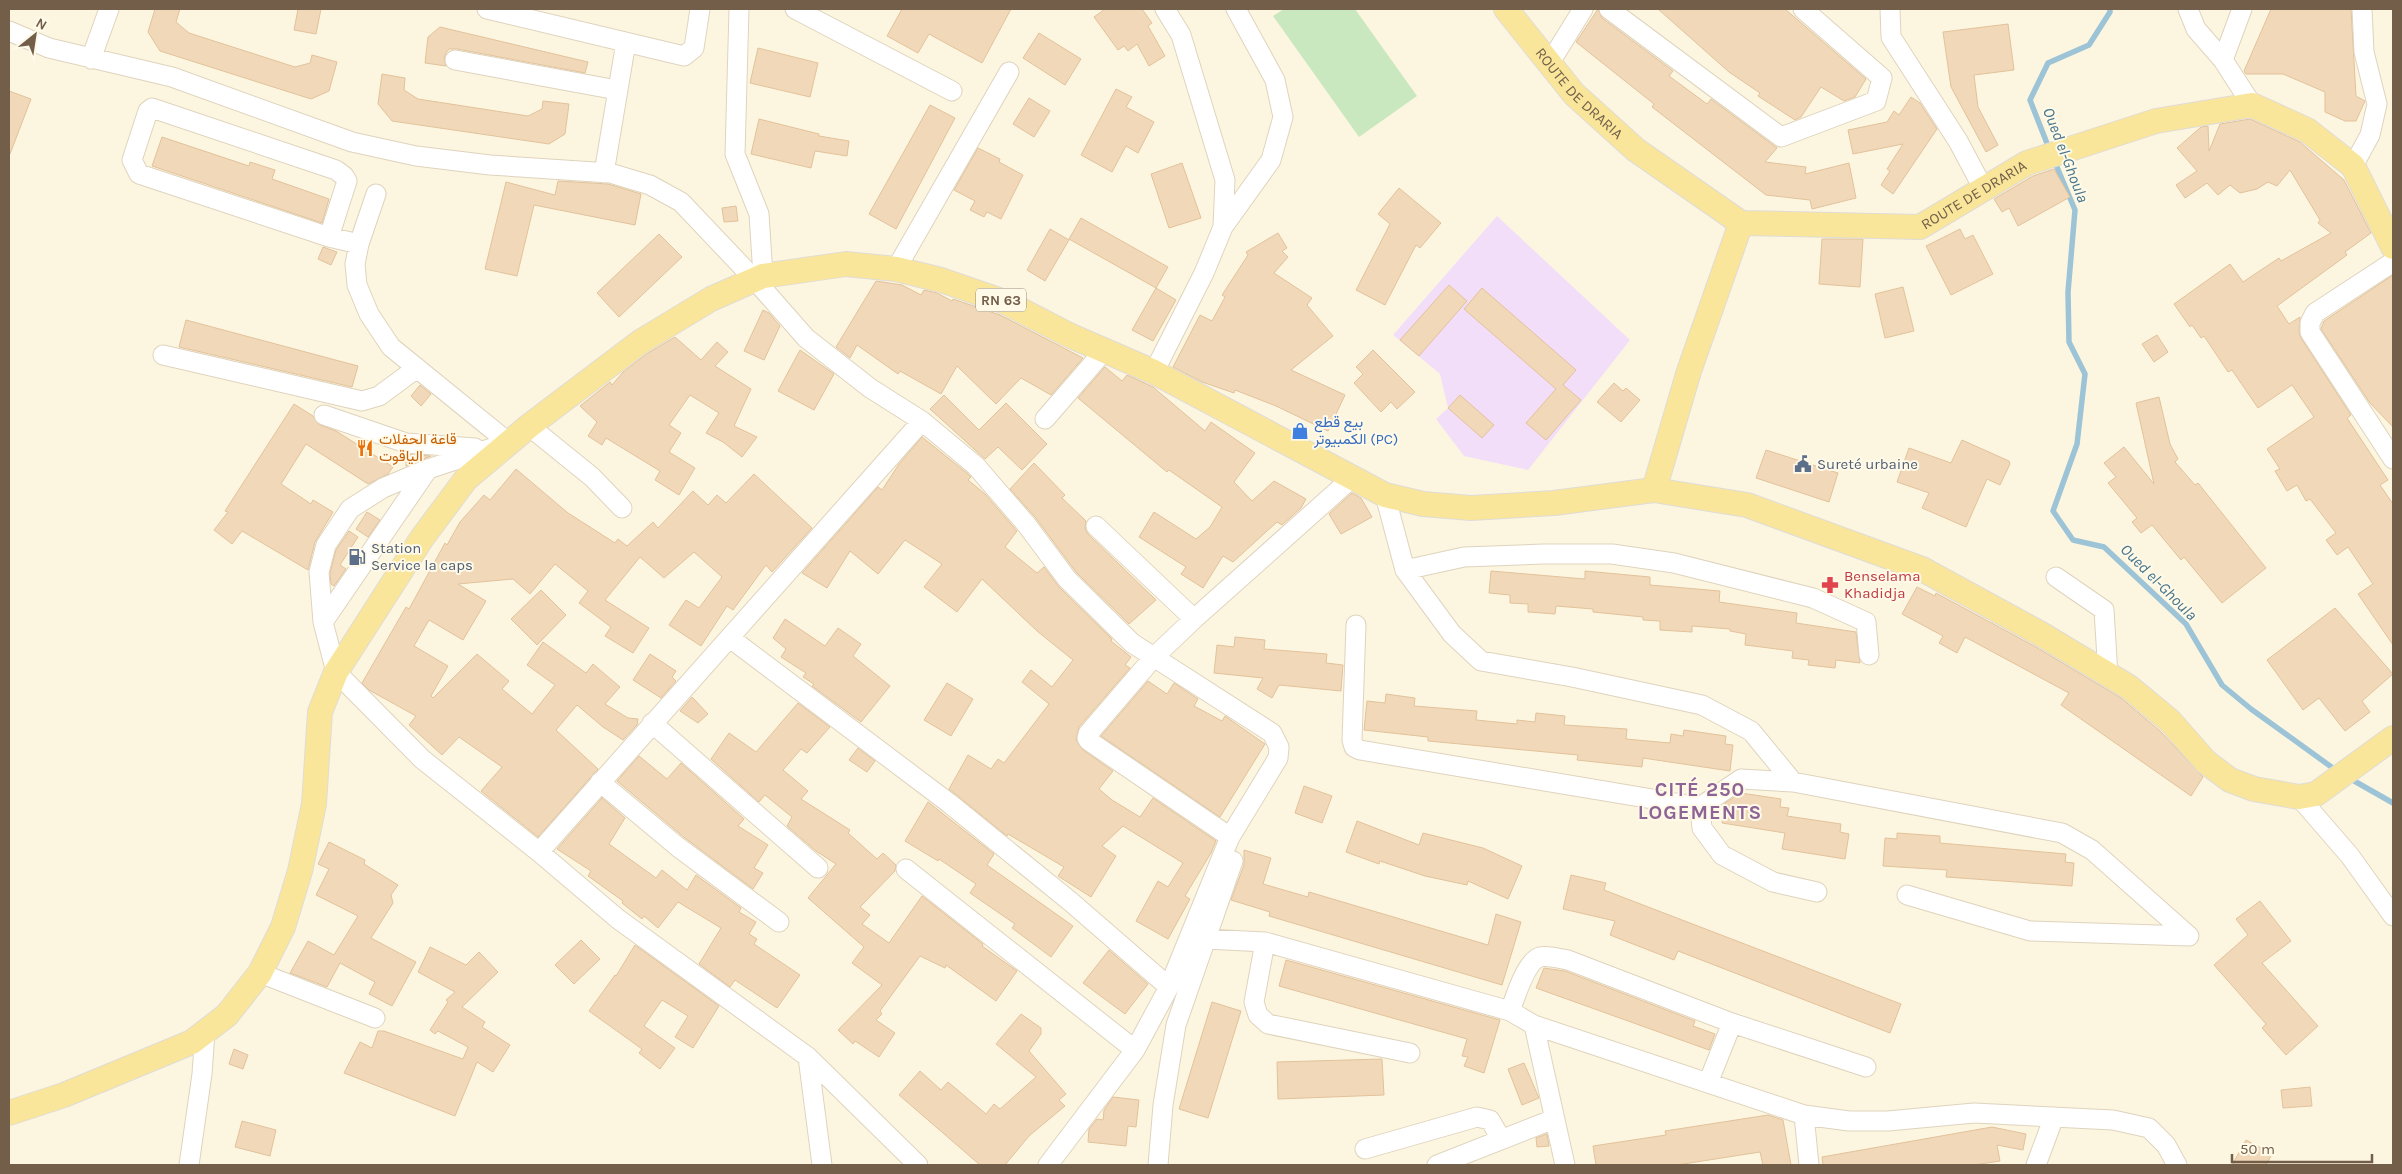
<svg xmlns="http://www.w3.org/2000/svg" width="2402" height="1174" font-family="Karla,Vazirmatn,sans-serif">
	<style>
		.education { fill: #f2def8 }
		.green { fill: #cae8c0 }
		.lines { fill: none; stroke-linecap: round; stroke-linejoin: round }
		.stream { stroke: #9dc4d6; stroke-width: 5.5 }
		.building { fill: #f0d8b9; stroke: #e3c29a }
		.minor-casing { stroke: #dfd3bd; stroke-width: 21 }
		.major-casing { stroke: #e0dcd7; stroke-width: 26 }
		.minor { stroke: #fff; stroke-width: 19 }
		.major { stroke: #f9e69a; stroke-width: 24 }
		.labels { text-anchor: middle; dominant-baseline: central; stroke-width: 4; stroke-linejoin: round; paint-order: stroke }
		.shield { fill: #fff9e7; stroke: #9c8c78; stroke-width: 1 }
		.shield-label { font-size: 14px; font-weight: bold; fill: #725e49 }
		.street-label { font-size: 15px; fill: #725e49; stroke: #fff9e7 }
		.shop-label { font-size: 15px; fill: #366cbe; stroke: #fff9e7; text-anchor: start }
		.food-label { font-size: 15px; fill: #c56008; stroke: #fff9e7; text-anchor: start }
		.service-label { font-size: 15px; fill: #4e5e75; stroke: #fff9e7; text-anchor: start }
		.health-label { font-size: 15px; fill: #be3a42; stroke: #fff9e7; text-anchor: start }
		.water-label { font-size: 16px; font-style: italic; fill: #46758c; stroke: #fff9e7 }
		.district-label { font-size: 20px; font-weight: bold; letter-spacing: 1px; fill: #8d6495; stroke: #fff9e7 }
	</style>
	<rect width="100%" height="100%" fill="#fcf6e1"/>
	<path class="education" d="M1497,216L1630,340L1528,470L1464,456L1436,419L1448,408L1440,374L1393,335Z"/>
	<path class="green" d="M1284,9H1355L1417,96L1359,137L1273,16Z"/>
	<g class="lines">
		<path class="stream" d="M2050,151L2030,100L2048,63L2089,45L2110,12V9
			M2054,160L2075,210L2068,292L2069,342L2085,374L2077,444L2053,511L2073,540L2104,547L2186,624L2222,685L2251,709L2337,771
			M2349,778L2393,803"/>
	</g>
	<path class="building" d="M155,9H180L176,22L189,33L295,67L310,63L312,55L337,62L329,91L311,99L160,51L148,32Z
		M298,9H321L316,34L294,30Z
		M902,9H1011L982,63L929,34L918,53L887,36Z
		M1105,9H1142L1152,23L1148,26L1165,56L1149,66L1137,44L1128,51L1124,46L1118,50L1094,17Z
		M1598,9L1602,18L1673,71L1669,76L1707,104L1711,99L1777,148L1765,162L1806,167L1805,174L1849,163L1856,198L1812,209L1810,200L1766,195L1652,107L1654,104L1576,42Z
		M1658,9H1785L1866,79L1855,97L1844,101L1821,87L1801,117L1795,120L1758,96L1760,93L1729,72Z
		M2271,9H2351L2356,96L2365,101L2356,121H2345L2325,112V92L2283,74H2246L2244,71Z
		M2008,24L2014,70L1974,75L1978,107L1998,145L1986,152L1951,87L1943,32Z
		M440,27L588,62L585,73L457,49H449L446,53L444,58L446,66L425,63L428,37Z
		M1039,33L1081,59L1065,85L1023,58Z
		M758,48L818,63L810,97L750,83Z
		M382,74L405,78L404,90L418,99L528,116L542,109L543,101L569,104L565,134L549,144L392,121L378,104Z
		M1116,89L1132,97L1126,107L1154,122L1138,153L1126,146L1112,172L1081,155Z
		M9,91L31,99L10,154H9Z
		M1911,97L1920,103L1937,129L1893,194L1881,185L1890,171L1887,169L1903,144L1853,154L1848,130L1887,122L1894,111L1899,115Z
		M1029,98L1050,111L1034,137L1013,124Z
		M930,105L955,118L896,229L869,214Z
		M759,119L819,134V136L849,141L847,156L815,151L811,168L751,154Z
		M2250,119L2300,142L2344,180L2371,233L2345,252L2347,255L2277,306L2289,324L2300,317L2299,332L2301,338L2351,415L2347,418L2388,480L2380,485L2393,504V645L2358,594L2373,584L2348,547L2337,555L2326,540L2336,533L2310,499L2306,501L2297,485L2287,491L2275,471L2280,469L2267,449L2314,417L2292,385L2258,408L2232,370L2228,372L2204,336L2201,338L2192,325L2190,327L2174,304L2230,264L2243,282L2279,258L2281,261L2331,233L2318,223L2320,220L2290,170L2277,186L2268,182L2257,189L2240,193L2230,185L2218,195L2207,183L2185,198L2176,185L2197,171L2177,148L2201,127L2208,126L2209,151L2220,124Z
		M162,137L249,166L250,162L275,170L272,179L329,199L322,223L152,166Z
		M978,148L1000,159L999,162L1023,175L1001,219L987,212L984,217L970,210L975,201L954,190Z
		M1182,163L1201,218L1169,228L1151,174Z
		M2054,169L2070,197L2018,226L2009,208L2002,212L1994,199L2033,176Z
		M558,181L608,184L641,194L635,225L534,205L517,276L485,269L506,182L555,195Z
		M1399,188L1441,223L1420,248L1416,245L1385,305L1356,290L1390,224L1378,214Z
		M736,206L738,221L724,222L722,208Z
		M1081,218L1168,267L1156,288L1069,239Z
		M1050,229L1069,240L1045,281L1027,270Z
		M1960,229L1965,239L1973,235L1993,274L1951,295L1926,246Z
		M1278,233L1287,248L1282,251L1288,257L1274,273L1312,298L1307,305L1333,336L1291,370L1345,395L1328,431L1276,406L1235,390L1234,393L1202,382L1173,367L1200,315L1212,321L1225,297L1222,295L1248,255L1246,252Z
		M659,234L682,257L619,317L597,293Z
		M1822,239H1863L1860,287L1819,284Z
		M323,247L337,252L331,265L318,259Z
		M2393,275V427L2370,403L2321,329L2324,321Z
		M876,281L902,285L921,295L924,290L937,293L952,301L953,299L1000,315L1083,358L1051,395L1021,378L996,404L957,366L941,394L900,371L898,374L857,345L850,358L836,347Z
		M1449,285L1467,301L1419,356L1400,340Z
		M1903,287L1914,331L1885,338L1875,294Z
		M1156,288L1176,300L1153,341L1132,330Z
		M1482,288L1576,370L1563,385L1581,400L1546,440L1526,423L1556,389L1464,309Z
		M763,310L769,313L780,326L764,360L744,351Z
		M186,320L358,366L352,387L179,347Z
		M2157,335L2168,352L2154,362L2142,344Z
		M675,337L701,360L717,342L728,352L715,366L751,389L734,426L757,437L742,457L723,442L706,433L719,413L690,395L669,425L681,433L669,452L695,468L679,495L655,480L660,471L606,438L602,445L588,436L597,422L580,406L610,382L612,385L623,372L648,353Z
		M800,350L834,374L814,410L778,391Z
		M1373,350L1415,392L1397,409L1391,402L1381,412L1354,383L1363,374L1356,367Z
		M1105,367L1122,381L1127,375L1153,387L1205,431L1211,422L1255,453L1234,482L1252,501L1274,481L1306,499L1301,508L1282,525L1277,522L1233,562L1223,556L1203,588L1181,574L1186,567L1139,537L1154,512L1196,539L1210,527L1222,507L1169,470L1167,472L1078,398Z
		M1614,383L1623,391L1626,388L1640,400L1621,422L1597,402Z
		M420,385L431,394L421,406L411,396Z
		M944,395L979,430L1006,403L1047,444L1022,470L998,447L985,459L930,409Z
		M1460,395L1494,425L1482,438L1448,408Z
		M2159,397L2170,444L2178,459L2175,462L2195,485L2198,483L2266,568L2222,603L2184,557L2181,560L2152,525L2141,533L2132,522L2137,518L2108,483L2116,477L2104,463L2124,447L2154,484L2136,403Z
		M294,404L313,416L320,425L336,431L393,467L388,474L368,484L306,444L281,484L311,504L313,500L333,512L315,542L308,570L242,531L232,544L214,530L228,512L225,511Z
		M922,437L968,474L971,477L968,480L985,494L1017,531L1005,547L1037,573L1044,567L1059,587L1112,639L1111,641L1131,657L1125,665L1130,668L1079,727L1076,740L1083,750L1113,771L1099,789L1112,800L1140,817L1153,798L1216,841L1211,853L1185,896L1190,899L1168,939L1136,921L1158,881L1168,887L1183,863L1123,826L1102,846L1116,856L1091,897L1058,876L1064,867L1008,834L1007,836L949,789L968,755L991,769L998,759L1004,763L1049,704L1022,682L1031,670L1052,687L1073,660L1037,631L982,579L957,612L924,587L942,564L905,540L878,574L850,551L827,588L802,573L878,487L882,490L899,464Z
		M1962,440L2009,461L2010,464L2000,485L1987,479L1966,527L1922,508L1929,493L1897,482L1909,448L1951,463Z
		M1766,450L1838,473L1829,502L1756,478Z
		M406,454L431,456L406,466Z
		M1034,463L1065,495L1062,498L1086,521L1085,529L1088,534L1156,600L1129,624L1076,572L1035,517L1010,489Z
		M516,469L568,513L615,543L618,539L627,546L653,522L658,528L693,491L708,505L717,495L726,503L754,474L812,528L772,572L766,565L733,610L727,606L701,646L669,625L686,600L699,608L722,577L694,552L664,578L640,557L605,600L649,628L633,653L605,636L611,627L579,603L588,591L555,564L530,594L513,579L458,584L486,601L463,640L429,620L414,646L448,666L431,696L433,698L477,654L509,681L502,689L532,714L555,685L527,665L543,642L586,673L593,664L620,687L605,704L628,718L638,719L637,725L623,740L603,727L577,705L556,730L598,769L538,837L481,791L502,767L459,737L442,755L409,725L416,716L369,690L362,683L406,607L409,609L445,543L447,545L460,522L484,495L490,500Z
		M1352,493L1361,498L1372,517L1341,534L1329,514Z
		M367,512L380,520L368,537L356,529Z
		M349,531L358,537L340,565L346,569L334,586L331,584L330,573L336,550Z
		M1491,571L1585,579V571L1650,577V585L1720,591L1719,602L1797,613L1796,623L1856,632L1860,663L1836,660L1835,668L1808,665L1809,660L1792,658L1793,651L1745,645L1746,634L1730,631V629L1692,626V632L1660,630V621L1643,620V617L1593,612V609L1556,606L1555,614L1528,612V604L1510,603V595L1489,593Z
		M1917,587L1935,596L1936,593L2034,646L2121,698L2160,731L2203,777L2191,796L2061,705L2069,693L1965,637L1957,653L1939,643L1943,636L1902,614Z
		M541,590L566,615L537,645L511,619Z
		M2335,608L2393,674L2362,701L2370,712L2345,731L2319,698L2303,710L2267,660Z
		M785,619L825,646L838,628L861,644L853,656L890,686L861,722L812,686L814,684L803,677L806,673L781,657L786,649L773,638Z
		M1235,637L1265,640L1264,649L1327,654L1326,663L1343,665L1341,691L1279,685L1272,698L1257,689L1263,678L1214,673L1217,645L1234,647Z
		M650,654L676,671L672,677L676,681L661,698L633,680Z
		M1148,681L1167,694L1174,683L1198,699L1194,706L1222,721L1225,716L1265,744L1220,817L1101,736Z
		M947,683L973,699L951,736L924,720Z
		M1386,694L1415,698L1414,706L1477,711L1476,720L1517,724V720L1535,722L1536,713L1565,716L1564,725L1627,729L1626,739L1670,743L1671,734L1683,736L1684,730L1726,736L1725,744L1733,745L1730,771L1643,758L1642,767L1577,760L1578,755L1428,741V737L1364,730L1367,701L1385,703Z
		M692,697L708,714L698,723L680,711Z
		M798,703L830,727L807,753L801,749L783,770L808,791L801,799L850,830L848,833L877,859L883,853L896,865L895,871L860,907L870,915L862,924L889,943L922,896L983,944L982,946L1017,971L996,1001L946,965L945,968L920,956L880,1011L882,1014L876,1020L895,1033L879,1057L855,1041L853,1044L838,1030L882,985L852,963L864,947L808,898L836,864L816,851L787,826L792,817L765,795L759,802L711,759L729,733L756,752Z
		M858,748L875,761L867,772L849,760Z
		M639,756L667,779L681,763L744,819L738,826L768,845L754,868L763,873L753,889L685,838L617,781Z
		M1304,786L1332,796L1322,823L1295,813Z
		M1741,793L1781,799L1780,807L1789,808L1787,816L1841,824L1840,832L1849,834L1845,859L1782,849L1785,833L1722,823L1725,803Z
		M602,798L625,818L609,844L656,878L662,870L687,890L696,875L741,908L739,912L756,922L749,934L757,939L754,944L800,975L777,1008L735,980L730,987L699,964L721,928L678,902L658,928L644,916L642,919L622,903L623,901L588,876L591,871L557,849Z
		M928,802L994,854L987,865L1073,926L1051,957L1012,928L1015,924L970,893L976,884L939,859L938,861L905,841Z
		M1357,821L1419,845L1423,833L1483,848L1522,866L1508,899L1468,881L1467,885L1425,876L1380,861L1379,864L1346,852Z
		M1897,833L1940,836V843L2066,854L2065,862L2074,863L2072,886L1946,877L1947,870L1883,866L1885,838L1897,839Z
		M329,842L365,860L364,864L398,885L391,895L393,903L371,938L416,962L392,1006L369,994L375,982L340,963L327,987L290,973L308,941L334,955L358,916L316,895L329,869L318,864Z
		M1244,850L1271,858L1263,884L1308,897L1309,892L1488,945L1496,914L1521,922L1502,985L1269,916L1270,912L1231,900L1244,865Z
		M1571,875L1606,883L1604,890L1901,1004L1890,1033L1678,951L1674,960L1610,935L1615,921L1563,909Z
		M2260,901L2291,941L2262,963L2318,1026L2286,1055L2262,1028L2266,1024L2214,965L2248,935L2236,919Z
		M581,940L600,959L574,984L555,965Z
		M635,945L719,1006L693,1048L675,1037L688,1016L662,1000L644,1026L675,1048L660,1069L639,1053L642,1049L589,1011L615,975L616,976Z
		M430,947L466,965L479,952L498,972L462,1007L485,1022L482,1027L510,1045L493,1072L477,1062L455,1116L344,1073L360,1042L372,1048L378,1031H384L463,1059L468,1047L438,1031L435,1034L430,1030L448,1002L446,1000L455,992L418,972Z
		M1109,950L1148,984L1125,1014L1083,983Z
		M1286,960L1500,1020L1484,1073L1464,1066L1468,1057L1462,1056L1467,1039L1279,986Z
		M1544,968L1565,971L1695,1021L1693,1026L1715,1034L1709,1050L1536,988Z
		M1212,1002L1241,1011L1208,1118L1179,1109Z
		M1021,1014L1041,1028V1034L1029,1051L1066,1094L1059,1100L1065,1106L1029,1136L1005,1165H980L899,1095L920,1071L941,1090L948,1082L986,1114L994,1104L1000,1109L1036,1077L996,1044Z
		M234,1049L248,1055L243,1069L229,1064Z
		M1382,1059L1384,1095L1278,1099L1277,1062Z
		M1524,1063L1539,1098L1522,1105L1508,1069Z
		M2310,1087L2312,1106L2283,1108L2281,1090Z
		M1113,1097L1139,1100L1136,1127L1128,1126L1126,1146L1088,1142L1089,1129L1097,1119L1103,1120L1104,1110Z
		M1768,1115L1783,1120L1791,1165H1763L1760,1152L1677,1165H1596L1593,1146L1666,1135L1665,1131Z
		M242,1121L276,1130L270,1156L235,1147Z
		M1992,1127L2026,1134L2023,1150L1997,1145L2000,1161L1974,1165H1823L1822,1157Z
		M1547,1134L1549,1146L1537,1147L1536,1138Z
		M2246,1140L2272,1154L2266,1165H2232Z"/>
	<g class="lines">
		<g class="minor-casing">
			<path id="minor" d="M487,9L684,56L694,48L700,9
				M739,9L735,154L759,214L763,276
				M795,9L952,91
				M1609,9L1781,137L1876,101L1882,78L1803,9
				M1890,9L1891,37L1958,141L1983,188
				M2188,9L2196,29L2223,60L2252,105
				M9,31L49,48L172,77L352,142L416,156L490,165L610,173L650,185L681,202L755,280L806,338L870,388L922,421L976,466L1026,524L1067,579L1132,643L1272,733L1279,747L1278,758L1230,837L1169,987L1135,1050
				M91,59L109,9
				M455,60L617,90
				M2223,60L2242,9
				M1549,64L1583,9
				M2353,166L2370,135L2377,104L2364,52L2362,9
				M604,173L626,42
				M376,194L359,244L355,264L357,285L369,314L391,347L509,443
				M1223,227L1271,160L1283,117L1275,80L1236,9
				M329,237L347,181L344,176L336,170L152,108L148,111L132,160L139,174L329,237L359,244
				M2393,262L2315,313L2310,323V332L2393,459
				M896,269L1009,72
				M163,355L362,401L379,396L417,368
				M1154,372L1204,273L1223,227L1225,180L1181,35L1165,9
				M324,415L406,443L475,448
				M1045,419L1104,351
				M529,426L592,477L622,508
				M504,444L428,469L383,488L350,509L326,545L319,572L323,622L336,672L422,759L539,852L618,919L808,1057L918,1165
				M1385,495L1405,570L1452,634L1481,661L1572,677L1702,705L1751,731L1793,782
				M1096,526L1194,619
				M1405,570L1464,557L1543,554H1612L1674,563L1813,598L1866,622L1869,655
				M2056,577L2104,610L2108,675
				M323,622L428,469
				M1356,625L1352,740L1354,747L1360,750L1700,807L1741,779L1793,782L2062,833L2092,850L2189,936L2030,931L1907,895
				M730,638L949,803L1071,902L1169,987
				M652,723L818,868
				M600,782L678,847L779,922
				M2299,797L2350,856L2393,916
				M1700,807L1702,828L1722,855L1773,882L1817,892
				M1230,837L1089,741L1087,738L1088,734L1153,658L1194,619L1352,478
				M539,852L922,421
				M906,869L1135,1050L1048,1165
				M1206,939L1265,942L1510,1011L1534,1025L1804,1115L1849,1121H1888L1974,1113L2113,1120L2149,1128L2166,1145L2177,1165
				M1265,942L1254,1002L1258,1015L1268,1024L1410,1053
				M260,973L375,1018
				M1510,1011C1515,998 1526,961 1540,957C1548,955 1560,959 1568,960L1732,1023L1866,1067
				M1534,1025L1565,1165
				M808,1057L822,1165
				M1708,1083L1732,1023
				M1804,1115L1809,1165
				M1365,1149L1477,1117L1490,1120L1501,1139
				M189,1165L202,1074L205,1032
				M1158,1165L1163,1105L1176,1025L1233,861
				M1437,1165L1554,1119
				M2036,1165L2054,1117"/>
		</g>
		<g class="major-casing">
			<g id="major">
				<path id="s1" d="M1506,9L1574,94L1636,150L1741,223L1920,227L2027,163L2156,121L2252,105L2307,130L2353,166L2393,247"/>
				<path d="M1654,490L1689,371L1741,223"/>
				<path d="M9,1113L64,1095L192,1042L227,1015L260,973L283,927L300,871L314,804L320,712L336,672L422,538L466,479L529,426L640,342L711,299L763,276L846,264L896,269L941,280L1005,302L1071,336L1154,372L1385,495L1423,504L1471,508L1554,503L1654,490L1747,505L1922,569L2041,634L2129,687L2170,721L2206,762L2230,780L2254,789L2299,797L2316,794L2393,738"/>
			</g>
		</g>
		<use href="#minor" class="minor"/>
		<use href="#major" class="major"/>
	</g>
	<defs>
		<g id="shop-bare" transform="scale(1.35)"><path d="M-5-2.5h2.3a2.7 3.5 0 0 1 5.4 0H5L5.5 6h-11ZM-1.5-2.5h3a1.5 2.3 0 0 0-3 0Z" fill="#3f7fe0" stroke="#fff9e7" stroke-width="2.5" paint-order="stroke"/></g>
		<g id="restaurant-bare" transform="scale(1.35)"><path d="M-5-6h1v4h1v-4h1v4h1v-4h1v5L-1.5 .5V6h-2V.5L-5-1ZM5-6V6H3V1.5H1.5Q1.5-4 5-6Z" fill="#e8710a" stroke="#fff9e7" stroke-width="2.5" paint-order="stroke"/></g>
		<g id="civic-bare" transform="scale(1.35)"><path d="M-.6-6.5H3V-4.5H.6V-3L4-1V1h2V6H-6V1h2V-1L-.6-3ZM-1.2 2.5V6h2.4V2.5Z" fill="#5c6f8a" stroke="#fff9e7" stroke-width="2.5" paint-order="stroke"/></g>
		<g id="fuel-bare" transform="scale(1.35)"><path d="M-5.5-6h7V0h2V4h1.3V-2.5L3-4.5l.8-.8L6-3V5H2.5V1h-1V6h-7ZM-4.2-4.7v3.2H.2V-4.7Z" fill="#5c6f8a" stroke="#fff9e7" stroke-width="2.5" paint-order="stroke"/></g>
		<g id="pharmacy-bare" transform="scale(1.35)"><path d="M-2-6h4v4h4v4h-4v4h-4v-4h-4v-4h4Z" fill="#e0444e" stroke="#fff9e7" stroke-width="2.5" paint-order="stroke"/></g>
	</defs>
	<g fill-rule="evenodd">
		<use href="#shop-bare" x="1300" y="431"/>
		<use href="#restaurant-bare" x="365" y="448"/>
		<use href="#civic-bare" x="1803" y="464"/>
		<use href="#fuel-bare" x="357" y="557"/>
		<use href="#pharmacy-bare" x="1830" y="585"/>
	</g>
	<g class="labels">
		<rect class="shield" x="976" y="288.5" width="50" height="23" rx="4"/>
		<g class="shield-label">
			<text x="1001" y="300">RN 63</text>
		</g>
		<g class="street-label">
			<text stroke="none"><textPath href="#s1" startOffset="112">ROUTE DE DRARIA</textPath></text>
			<text stroke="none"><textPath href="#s1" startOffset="562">ROUTE DE DRARIA</textPath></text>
		</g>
		<g class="shop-label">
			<text x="1314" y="422">بيع قطع<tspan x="1314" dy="17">الكمبيوتر (PC)</tspan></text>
		</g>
		<g class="food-label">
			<text x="379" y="439">قاعة الحفلات<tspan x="379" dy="17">الياقوت</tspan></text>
		</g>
		<g class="service-label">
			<text x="1817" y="464">Sureté urbaine</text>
			<text x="371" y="548">Station<tspan x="371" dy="17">Service la caps</tspan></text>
		</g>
		<g class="health-label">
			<text x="1844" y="576">Benselama<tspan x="1844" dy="17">Khadidja</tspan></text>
		</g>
		<g class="water-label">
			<text transform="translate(2066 155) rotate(69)">Oued el-Ghoula</text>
			<text transform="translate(2159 582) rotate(45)">Oued el-Ghoula</text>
		</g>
		<g class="district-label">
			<text x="1700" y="789">CITÉ 250<tspan x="1700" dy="23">LOGEMENTS</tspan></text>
		</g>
	</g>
	<rect width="2402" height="1174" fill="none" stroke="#725e49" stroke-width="20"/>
	<g transform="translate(35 35) rotate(30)" stroke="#fff9e7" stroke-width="4" paint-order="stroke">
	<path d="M0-4L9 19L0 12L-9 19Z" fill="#725e49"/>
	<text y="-8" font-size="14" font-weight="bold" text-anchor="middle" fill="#725e49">N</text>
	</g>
	<path d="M2232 1154v8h140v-8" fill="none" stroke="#725e49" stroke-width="2.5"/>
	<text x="2240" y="1154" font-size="15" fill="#725e49" stroke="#fff9e7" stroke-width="4" paint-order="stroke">50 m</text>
</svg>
